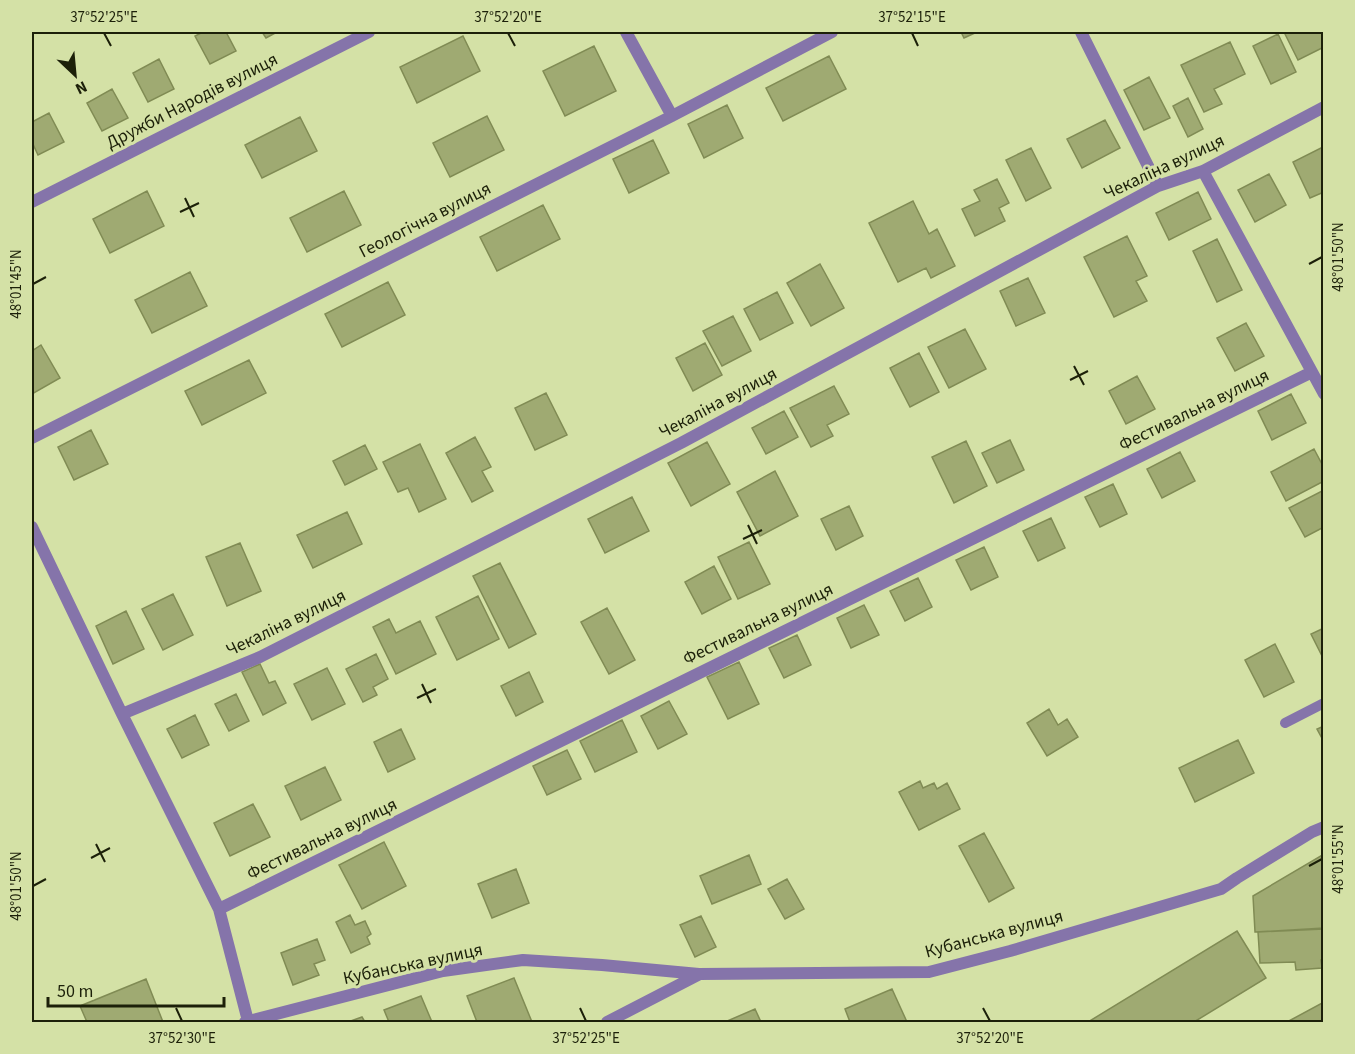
<svg xmlns="http://www.w3.org/2000/svg" width="1355" height="1054" font-family="'Source Sans 3',sans-serif">
	<style>
		.building { fill: #9faa72; stroke: #808b54; stroke-width: 1.5 }
		.lines { fill: none; stroke-linecap: round; stroke-linejoin: round }
		.service { stroke: #8574aa; stroke-width: 10 }
		.minor { stroke: #8574aa; stroke-width: 12 }
		.ticks { fill: none; stroke: #1c2009; stroke-width: 2 }
		.labels { text-anchor: middle; dominant-baseline: central; stroke-width: 6; stroke-linejoin: round; paint-order: stroke }
		.street-label { font-size: 18px; fill: #1c2009; stroke: #d4e1a6 }
		.neatline { fill: none; stroke: #1c2009; stroke-width: 2 }
		.ticks-label { font-size: 15px; text-anchor: middle; fill: #1c2009 }
	</style>
	<rect width="100%" height="100%" fill="#d4e1a6"/>
	<path class="building" d="M203,32H226L236,51L210,64L195,36Z
		M262,32H277L266,38Z
		M961,32H977L964,38Z
		M1284,32H1322L1324,47L1298,60Z
		M1278,34L1296,72L1271,84L1253,46Z
		M463,36L480,71L417,103L400,67Z
		M1230,42L1245,74L1214,89L1222,104L1204,112L1181,65Z
		M594,46L616,91L565,116L543,71Z
		M829,56L846,89L783,121L766,88Z
		M159,59L174,89L148,102L133,73Z
		M1149,77L1170,118L1144,130L1124,90Z
		M112,89L128,118L102,131L87,103Z
		M1188,98L1203,129L1188,137L1173,106Z
		M727,105L743,138L704,158L688,124Z
		M49,113L64,142L38,155L32,142V122Z
		M487,116L504,150L450,177L433,143Z
		M300,117L317,151L262,178L245,145Z
		M1105,120L1120,148L1082,168L1067,139Z
		M653,140L669,173L629,193L613,159Z
		M1323,147L1324,192L1310,198L1293,162Z
		M1031,148L1051,188L1026,201L1006,160Z
		M1269,174L1286,205L1255,222L1238,190Z
		M997,179L1009,203L999,208L1005,221L975,236L962,209L980,201L974,190Z
		M147,191L164,226L110,253L93,219Z
		M344,191L361,225L307,252L290,218Z
		M1198,192L1211,219L1169,240L1156,213Z
		M913,201L929,234L937,229L955,266L931,278L926,268L898,282L869,223Z
		M543,205L560,239L497,271L480,237Z
		M1127,236L1147,276L1136,281L1147,301L1114,317L1084,257Z
		M1217,239L1242,290L1217,302L1193,251Z
		M820,264L844,308L811,326L787,283Z
		M190,272L207,306L152,333L135,300Z
		M1028,278L1045,313L1016,326L1000,291Z
		M388,282L405,315L342,347L325,314Z
		M777,292L793,323L760,340L744,309Z
		M733,316L751,351L722,366L703,331Z
		M1246,323L1264,356L1235,371L1217,338Z
		M965,329L986,369L949,388L928,347Z
		M705,343L722,375L693,391L676,358Z
		M41,345L60,378L32,394V351Z
		M919,353L939,392L910,407L890,368Z
		M249,360L266,393L202,425L185,391Z
		M1137,376L1155,409L1126,424L1109,391Z
		M834,386L849,414L827,425L833,436L811,447L790,408Z
		M546,393L567,435L535,450L515,408Z
		M1291,394L1306,423L1272,440L1258,411Z
		M784,411L798,437L766,454L752,428Z
		M91,430L108,464L74,480L58,447Z
		M475,437L491,467L482,471L493,491L472,502L446,453Z
		M1010,440L1024,470L997,483L982,453Z
		M966,441L987,486L954,503L932,457Z
		M707,442L730,484L691,506L668,463Z
		M420,444L446,499L419,512L408,488L398,492L383,462Z
		M365,445L377,469L345,485L333,461Z
		M1314,449L1324,468V481L1286,501L1271,472Z
		M1180,452L1195,481L1162,498L1147,469Z
		M775,471L798,516L760,536L737,492Z
		M1113,484L1127,514L1100,527L1085,497Z
		M1324,490V527L1305,537L1289,508Z
		M632,497L649,531L605,553L588,519Z
		M849,506L863,536L836,550L821,519Z
		M347,512L362,544L313,568L297,535Z
		M1051,518L1065,548L1038,561L1023,531Z
		M749,542L770,584L738,599L718,557Z
		M240,543L261,591L227,606L206,557Z
		M984,547L998,577L971,590L956,560Z
		M500,563L536,634L509,648L473,576Z
		M714,566L731,599L702,614L685,582Z
		M918,578L932,607L905,621L890,591Z
		M173,594L193,635L163,650L142,609Z
		M478,596L499,639L457,660L436,617Z
		M864,605L879,635L851,648L837,618Z
		M607,608L635,660L609,674L581,622Z
		M126,611L144,649L113,664L96,626Z
		M389,619L396,633L420,621L436,654L396,674L373,627Z
		M1324,628V660L1311,634Z
		M797,635L811,665L784,678L769,648Z
		M1275,644L1294,682L1264,697L1245,660Z
		M376,654L388,679L373,687L377,695L363,702L346,669Z
		M739,662L759,704L728,719L707,677Z
		M260,664L269,683L275,681L286,703L263,715L242,672Z
		M327,668L345,704L312,720L294,684Z
		M529,672L543,702L516,716L501,686Z
		M236,694L249,721L229,731L215,704Z
		M669,701L687,734L658,749L641,716Z
		M1049,709L1058,725L1067,719L1078,737L1047,756L1027,723Z
		M195,715L209,745L182,758L167,729Z
		M622,720L637,752L595,772L580,741Z
		M1324,726V742L1317,729Z
		M401,729L415,759L388,772L374,742Z
		M1238,740L1254,773L1195,802L1179,768Z
		M567,750L581,779L547,795L533,766Z
		M325,767L341,800L301,820L285,786Z
		M920,781L923,788L934,783L937,789L947,783L960,809L919,830L899,792Z
		M253,804L270,837L230,856L214,823Z
		M984,833L1014,888L989,902L959,846Z
		M384,842L406,886L362,909L339,865Z
		M1324,854V928L1255,932L1253,896Z
		M749,855L761,884L712,904L700,876Z
		M516,869L529,903L492,918L478,884Z
		M787,879L804,909L785,919L768,889Z
		M350,915L355,925L365,921L371,934L367,937L370,944L351,953L336,922Z
		M701,916L716,947L695,957L680,925Z
		M1324,929V960H1321L1322,968L1296,970L1295,962L1260,963L1258,932Z
		M1237,931L1266,978L1194,1022H1088Z
		M317,939L325,960L314,964L319,975L293,985L281,953Z
		M514,978L532,1022H477L467,996Z
		M146,979L163,1022H87L80,1006Z
		M892,989L907,1022H850L845,1009Z
		M421,996L432,1022H389L384,1010Z
		M1324,1002V1022H1287Z
		M755,1009L761,1022H725Z
		M362,1017L365,1022H348Z"/>
	<g class="lines">
		<path class="service" d="M1285,723L1324,703"/>
		<path class="minor" d="M626,32L672,116
			M1081,32L1158,186
			M1203,171L1324,394
			M32,202L369,32
			M32,438L672,116L832,32
			M32,527L122,714L219,909L248,1021
			M122,714L260,657L681,443L1158,186L1203,171L1324,107
			M219,909L1312,372
			M245,1022L443,971L523,960L602,965L699,974L929,972L1010,951L1221,889L1237,878L1312,832L1324,827
			M607,1022L698,975"/>
	</g>
	<path class="ticks" d="M104,33L111,46M508,33L515,46M912,33L918,46M185,198L194,217M180,212L199,203M1309,264L1322,257M33,284L46,277M1074,366L1084,385M1070,380L1088,371M748,525L757,544M743,539L762,530M422,684L431,703M417,698L436,689M96,844L105,862M91,858L110,848M1309,866L1322,859M33,886L46,879M176,1008L182,1021M580,1008L586,1021M983,1008L990,1021"/>
	<g class="labels">
		<g class="street-label">
			<text transform="translate(192 101) rotate(-27)">Дружби Народів вулиця</text>
			<text transform="translate(1164 167) rotate(-25)">Чекаліна вулиця</text>
			<text transform="translate(425 220) rotate(-27)">Геологічна вулиця</text>
			<text transform="translate(718 403) rotate(-28)">Чекаліна вулиця</text>
			<text transform="translate(1194 410) rotate(-26)">Фестивальна вулиця</text>
			<text transform="translate(286 623) rotate(-26)">Чекаліна вулиця</text>
			<text transform="translate(758 624) rotate(-26)">Фестивальна вулиця</text>
			<text transform="translate(322 839) rotate(-26)">Фестивальна вулиця</text>
			<text transform="translate(994 934) rotate(-15)">Кубанська вулиця</text>
			<text transform="translate(413 964) rotate(-12)">Кубанська вулиця</text>
		</g>
	</g>
	<rect width="1355" height="1054" fill="none" stroke="#d4e1a6" stroke-width="66"/>
	<g transform="translate(75 75) rotate(154)" stroke="#d4e1a6" stroke-width="4.5" paint-order="stroke">
	<path d="M0-4.5L10 22L0 15L-10 22Z" fill="#1c2009"/>
	<text y="-9" font-size="16" font-weight="bold" text-anchor="middle" fill="#1c2009">N</text>
	</g>
	<path d="M48 997v9h176v-9" fill="none" stroke="#1c2009" stroke-width="3"/>
	<text x="57" y="997" font-size="18" fill="#1c2009" stroke="#d4e1a6" stroke-width="4.5" paint-order="stroke">50 m</text>
	<rect x="33" y="33" width="1289" height="988" class="neatline"/>
	<g class="ticks-label">
		<text x="104" y="22">37°52'25"E</text>
		<text x="508" y="22">37°52'20"E</text>
		<text x="912" y="22">37°52'15"E</text>
		<text transform="translate(1338 257) rotate(-90)" y="5">48°01'50"N</text>
		<text transform="translate(16 284) rotate(-90)" y="5">48°01'45"N</text>
		<text transform="translate(1338 859) rotate(-90)" y="5">48°01'55"N</text>
		<text transform="translate(16 886) rotate(-90)" y="5">48°01'50"N</text>
		<text x="182" y="1043">37°52'30"E</text>
		<text x="586" y="1043">37°52'25"E</text>
		<text x="990" y="1043">37°52'20"E</text>
	</g>
</svg>
